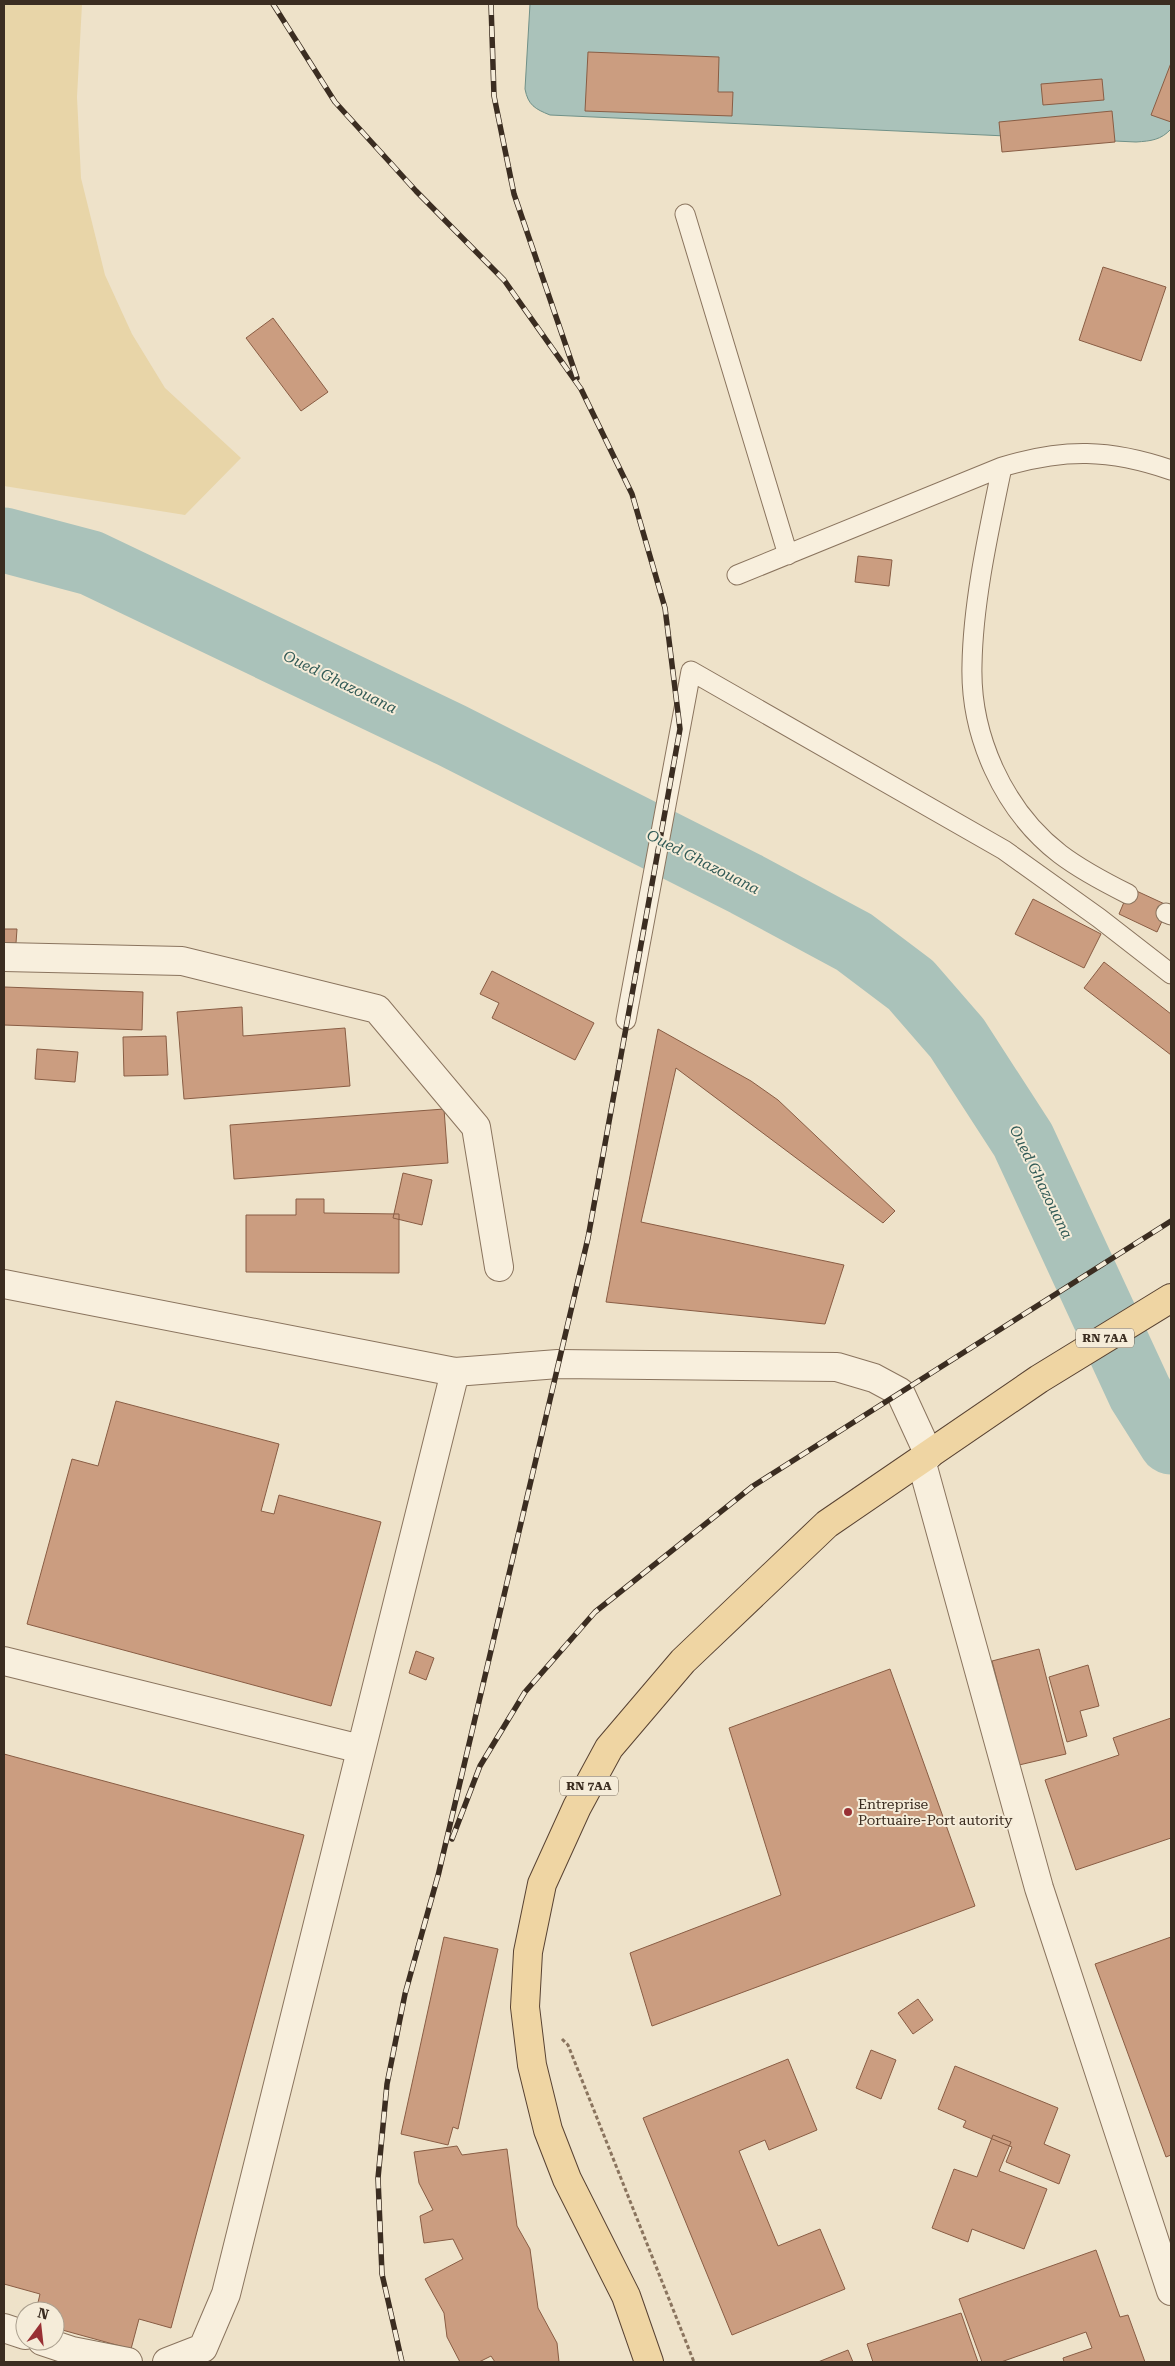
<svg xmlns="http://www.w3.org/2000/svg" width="1175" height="2366" font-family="'Roboto Serif',serif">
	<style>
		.sand { fill: #e8d5a8 }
		.water { fill: #aac2ba; stroke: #709188 }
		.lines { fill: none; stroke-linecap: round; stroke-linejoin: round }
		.river { stroke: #aac2ba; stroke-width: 65 }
		.building { fill: #cb9d80; stroke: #895d44 }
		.lane-casing { stroke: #8a745e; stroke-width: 21 }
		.street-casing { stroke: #8a745e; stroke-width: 30 }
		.primary-casing { stroke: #584232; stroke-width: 30 }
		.path { stroke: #8a745e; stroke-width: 3; stroke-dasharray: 4 2.5; stroke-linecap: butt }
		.lane { stroke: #f8efdd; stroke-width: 19 }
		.street { stroke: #f8efdd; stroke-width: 28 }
		.primary { stroke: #efd5a3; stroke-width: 28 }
		.rail-casing { stroke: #3b2d21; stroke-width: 5.5 }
		.rail { stroke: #f5ecd9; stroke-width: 4; stroke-dasharray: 11; stroke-linecap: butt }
		.poi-dot { fill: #983034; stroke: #f5ecd9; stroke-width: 2 }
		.labels { text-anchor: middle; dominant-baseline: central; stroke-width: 4; stroke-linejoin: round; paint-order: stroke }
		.shield { fill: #f5ecd9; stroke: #736658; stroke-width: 1 }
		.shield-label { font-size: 12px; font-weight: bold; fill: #3b2d21 }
		.poi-label { font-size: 14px; fill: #3b2d21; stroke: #f5ecd9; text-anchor: start }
		.water-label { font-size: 15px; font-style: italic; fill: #315a56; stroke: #f5ecd9 }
	</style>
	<rect width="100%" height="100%" fill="#eee2c9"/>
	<path class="sand" d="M4,4H82L77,97L81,178L105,275L132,334L165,388L241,458L185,515L4,486Z"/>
	<path class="water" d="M530,4H1171V129C1161,140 1151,141 1136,142L550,115C535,109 528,105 525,89Z"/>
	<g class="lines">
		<path class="river" d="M4,540L91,563L451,735L746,884L854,942L911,985L957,1038L1023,1140L1140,1393L1171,1442"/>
	</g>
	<path class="building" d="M588,52L719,57L718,92H733L732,116L585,111Z
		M1171,63V122L1151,115Z
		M1102,79L1104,100L1043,105L1041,84Z
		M1112,111L1115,142L1002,152L999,122Z
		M1103,267L1166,287L1141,361L1079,340Z
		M273,318L328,392L301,411L246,338Z
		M858,556L892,560L889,586L855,582Z
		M1130,888L1169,906L1157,932L1119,914Z
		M1033,899L1101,934L1084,968L1015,934Z
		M4,929H17L16,943H4Z
		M1104,962L1171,1014V1055L1084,988Z
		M492,971L594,1023L575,1060L492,1018L499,1003L480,994Z
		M4,987L143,992L142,1030L4,1025Z
		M242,1007L243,1036L345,1028L350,1086L184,1099L177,1012Z
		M658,1029L751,1081L778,1100L895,1211L883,1223L676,1068L641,1222L844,1265L825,1324L606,1302Z
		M166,1036L168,1075L124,1076L123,1037Z
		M37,1049L78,1052L75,1082L35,1079Z
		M444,1109L448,1163L234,1179L230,1125Z
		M403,1173L432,1180L422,1225L393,1218Z
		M296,1199H324V1213L399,1214V1273L246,1272V1215H296Z
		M116,1401L279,1444L261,1511L274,1514L279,1495L381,1522L331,1706L27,1624L72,1459L98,1466Z
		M1039,1649L1066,1754L1019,1765L992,1661Z
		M416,1651L434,1658L426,1680L409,1673Z
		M1088,1665L1099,1706L1080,1711L1087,1736L1067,1742L1049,1677Z
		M890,1669L975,1906L652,2026L630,1953L781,1895L729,1728Z
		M1171,1718V1838L1076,1870L1045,1780L1119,1755L1113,1738Z
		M4,1754L304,1835L171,2328L139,2319L131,2349L55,2328V2311H36L40,2294L4,2284Z
		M444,1937L498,1949L458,2129L453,2127L448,2145L401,2134Z
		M1171,1937V2155L1166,2157L1095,1964Z
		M918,1999L933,2020L913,2034L898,2013Z
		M871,2050L896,2060L881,2099L856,2088Z
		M788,2059L817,2130L769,2150L765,2140L739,2151L778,2246L820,2229L845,2289L732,2335L643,2118Z
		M955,2066L1058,2108L1044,2144L1070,2155L1059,2184L1006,2162L1012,2147L963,2127L966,2121L938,2109Z
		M993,2135L1011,2142L999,2171L1047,2189L1024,2249L972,2229L968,2242L932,2228L954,2169L977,2177Z
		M457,2146L462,2155L507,2149L517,2226L530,2249L538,2308L557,2343L559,2362H495L491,2356L479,2362H460L447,2337L444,2313L425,2279L463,2259L453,2239L424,2243L420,2216L433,2210L419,2183L414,2152Z
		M1096,2250L1120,2317L1128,2315L1145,2362H1064L1063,2358L1092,2348L1086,2332L1001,2362H982L959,2299Z
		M961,2313L978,2362H873L867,2344Z
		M848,2350L853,2362H818Z"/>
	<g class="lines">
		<g class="lane-casing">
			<path id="lane" d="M685,214L788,555
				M1002,467C989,530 973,601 972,665C970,735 1003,810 1060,854C1081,870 1104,882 1128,894
				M737,575L1002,467C1064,448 1110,449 1171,470
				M1166,913L1171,915
				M626,1020L691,671L1004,850L1099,918L1171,974"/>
		</g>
		<g class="street-casing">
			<path id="street" d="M4,957L182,961L377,1009L476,1127L499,1267
				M4,1284L455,1372L558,1364L837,1367L874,1378L900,1392L929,1455
				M921,1460L1039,1888L1171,2291
				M4,1661L361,1749
				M4,2328L25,2335
				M42,2341L72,2351L128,2362
				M167,2362L203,2348L226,2294L455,1372"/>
		</g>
		<g class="primary-casing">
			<path id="primary" d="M649,2362L626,2296L567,2179L548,2130L532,2065L525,2007L528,1952L542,1884L577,1807L609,1748L683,1661L827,1524L1039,1379L1171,1298"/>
		</g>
		<path class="path" d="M562,2039L568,2045L694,2362"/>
		<use href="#lane" class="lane"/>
		<use href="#street" class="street"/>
		<use href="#primary" class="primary"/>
		<g class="rail-casing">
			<path id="rail" d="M273,4L335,102L416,191L504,280L581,389L632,494L665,608L680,729L588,1238L438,1876
				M491,4L494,96L514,194L577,378
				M452,1839L480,1766L525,1692L595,1612L753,1486L1171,1221
				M402,2362L382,2274L378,2178L387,2084L405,1994L439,1872"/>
		</g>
		<use href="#rail" class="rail"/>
	</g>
	<circle class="poi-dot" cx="848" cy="1812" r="5"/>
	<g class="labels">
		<g class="shield">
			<rect x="1076" y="1328.5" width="58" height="19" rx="4"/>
			<rect x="560" y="1776.5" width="58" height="19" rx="4"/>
		</g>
		<g class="shield-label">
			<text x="1105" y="1338">RN 7AA</text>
			<text x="589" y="1786">RN 7AA</text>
		</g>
		<g class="poi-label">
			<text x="858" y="1804">Entreprise<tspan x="858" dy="16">Portuaire-Port autority</tspan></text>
		</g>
		<g class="water-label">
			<text transform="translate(340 682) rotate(26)">Oued Ghazouana</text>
			<text transform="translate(703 862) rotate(27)">Oued Ghazouana</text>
			<text transform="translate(1041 1182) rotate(64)">Oued Ghazouana</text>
		</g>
	</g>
	<rect width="1175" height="2366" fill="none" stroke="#3b2d21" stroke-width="10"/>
	<g transform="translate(40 2326) rotate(15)"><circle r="24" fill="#f5ecd9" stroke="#aba08f"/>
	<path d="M0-4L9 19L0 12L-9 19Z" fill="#983034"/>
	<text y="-8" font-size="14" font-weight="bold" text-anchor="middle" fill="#3b2d21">N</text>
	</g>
</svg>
